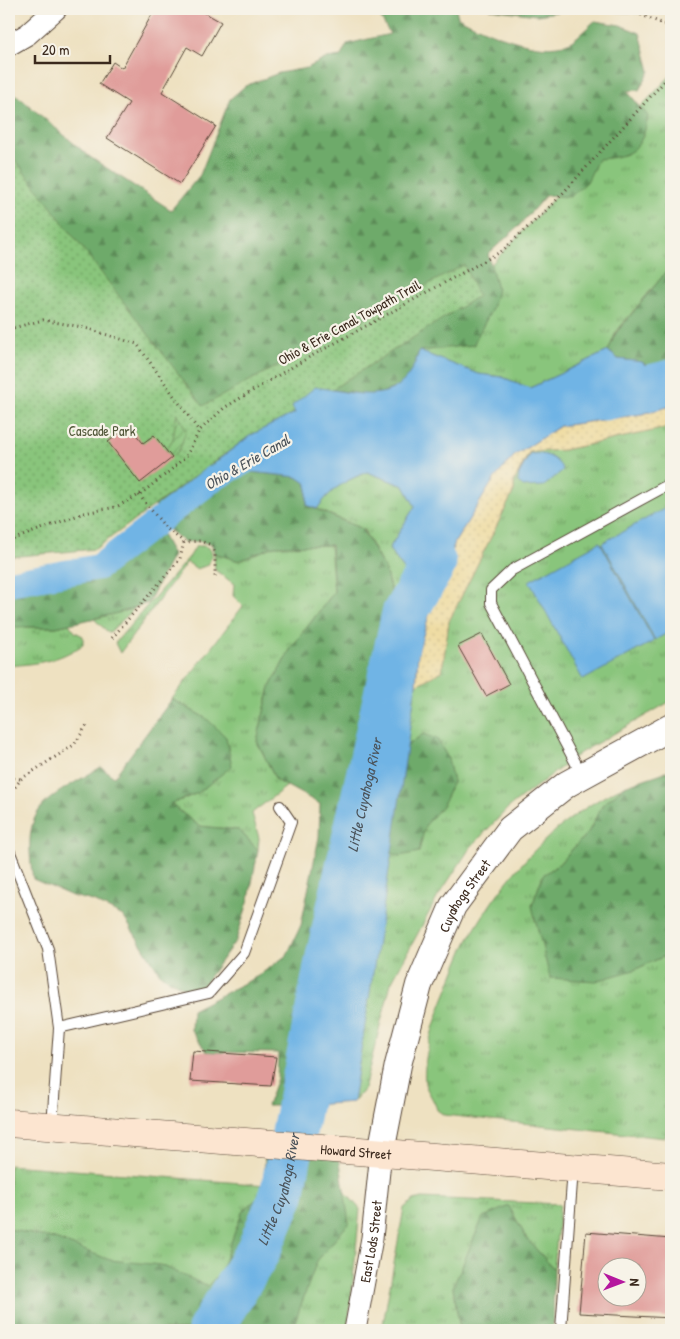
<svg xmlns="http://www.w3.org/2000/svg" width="680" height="1339" font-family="'Patrick Hand',sans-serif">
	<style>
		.grass { fill: url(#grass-tufts); stroke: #62784c }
		.forest { fill: url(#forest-firs); stroke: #546a44 }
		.sand { fill: url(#sand-dots); stroke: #94825e }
		.park { fill: url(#park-dots); stroke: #62784c }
		.garden { fill: url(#garden-furrows); stroke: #62784c }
		.water { fill: #6fb4e5; stroke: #556f82 }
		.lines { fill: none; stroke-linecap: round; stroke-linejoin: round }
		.canal { stroke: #6fb4e5; stroke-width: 26 }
		.river { stroke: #6fb4e5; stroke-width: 45 }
		.building { fill: #e09c9a; fill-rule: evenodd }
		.service-casing { stroke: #564536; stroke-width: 12 }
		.minor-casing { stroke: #564536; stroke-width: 23 }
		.tertiary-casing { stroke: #564536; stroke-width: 28 }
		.secondary-casing { stroke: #564536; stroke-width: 29 }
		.path { stroke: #564536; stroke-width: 3; stroke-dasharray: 1 4; stroke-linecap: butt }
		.service { stroke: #fff; stroke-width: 10 }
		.minor { stroke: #fff; stroke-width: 21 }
		.tertiary { stroke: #fff; stroke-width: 26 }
		.secondary { stroke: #fce5d0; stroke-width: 28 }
		.labels { text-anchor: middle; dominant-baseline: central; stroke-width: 4.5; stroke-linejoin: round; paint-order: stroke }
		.street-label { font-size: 14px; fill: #3b2a1e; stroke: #f7f3e8 }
		.park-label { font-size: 14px; fill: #52583a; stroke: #f7f3e8 }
		.water-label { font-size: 15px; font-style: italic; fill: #4b535a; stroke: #f7f3e8 }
	</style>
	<defs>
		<pattern id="grass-tufts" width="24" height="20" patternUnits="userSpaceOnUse" patternTransform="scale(1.25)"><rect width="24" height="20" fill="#89c57b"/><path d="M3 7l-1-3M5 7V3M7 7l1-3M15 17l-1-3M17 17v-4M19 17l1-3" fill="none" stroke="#71a064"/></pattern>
		<pattern id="forest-firs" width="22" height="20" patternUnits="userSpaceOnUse" patternTransform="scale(1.25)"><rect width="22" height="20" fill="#6eaa6b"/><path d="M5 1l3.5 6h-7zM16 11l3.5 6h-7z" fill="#5c8b57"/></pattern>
		<pattern id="sand-dots" width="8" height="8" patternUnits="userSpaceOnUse" patternTransform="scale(1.25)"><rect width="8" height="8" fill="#eeda9e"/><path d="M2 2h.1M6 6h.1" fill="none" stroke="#cdbb88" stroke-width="1.8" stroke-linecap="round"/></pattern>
		<pattern id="park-dots" width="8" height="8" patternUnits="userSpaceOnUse" patternTransform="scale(1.25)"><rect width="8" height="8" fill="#89c57b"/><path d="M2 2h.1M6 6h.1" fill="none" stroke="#71a064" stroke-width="1.8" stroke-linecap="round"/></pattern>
		<pattern id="garden-furrows" width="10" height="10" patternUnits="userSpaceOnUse" patternTransform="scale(1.25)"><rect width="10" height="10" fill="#89c57b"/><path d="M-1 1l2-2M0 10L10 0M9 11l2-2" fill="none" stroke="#71a064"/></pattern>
	</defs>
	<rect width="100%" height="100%" fill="#f7f3e8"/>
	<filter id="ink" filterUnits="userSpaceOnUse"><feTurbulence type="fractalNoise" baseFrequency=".02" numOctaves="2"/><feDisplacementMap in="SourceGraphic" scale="10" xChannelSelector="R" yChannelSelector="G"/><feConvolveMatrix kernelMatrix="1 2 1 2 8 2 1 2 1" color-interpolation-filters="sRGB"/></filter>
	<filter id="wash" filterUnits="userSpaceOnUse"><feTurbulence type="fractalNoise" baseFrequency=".0096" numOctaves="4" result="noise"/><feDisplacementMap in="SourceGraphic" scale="20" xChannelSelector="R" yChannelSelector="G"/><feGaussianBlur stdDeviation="1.12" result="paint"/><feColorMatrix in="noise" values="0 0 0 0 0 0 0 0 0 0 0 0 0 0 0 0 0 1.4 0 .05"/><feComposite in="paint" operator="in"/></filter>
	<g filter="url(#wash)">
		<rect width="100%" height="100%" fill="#eee1c1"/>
		<path class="grass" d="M671,75V266L616,332L608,351L530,388L502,377L477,374L419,351L473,344L480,276Z
			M671,427V701L580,753L508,808L470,848L437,898L391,983L364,1089L353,1102L416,685L442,671L449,621L514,491V481L530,452L563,450Z
			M367,472L404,486L415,506L389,549L406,572L401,626L385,570L363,529L317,509C332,488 343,482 367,472Z
			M330,545L334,592L291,648L270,687L257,741L276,780L287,786L252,813L259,838L258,850L239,830L199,826L171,804L198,793L207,719L172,699L243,606L233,596L234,584L215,570L214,553L239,561L274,546Z
			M196,546H205L211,550L212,556L208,565L197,569L187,562L120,653L115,643L190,556Z
			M135,608L109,633L94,619Z
			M9,621L13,627H56L69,624L75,632L83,636V645C55,662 40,663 9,666Z
			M627,785L603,804L589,831L558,865L543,875L532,906L634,970L671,953V1113L665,1138L444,1115L437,1110C435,1101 425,1088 425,1083C422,1056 436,1017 447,991C454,974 460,955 469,939C506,873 558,816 627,785Z
			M9,1165L344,1191L360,1209L348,1330H9Z
			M422,1198L560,1204L554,1269L527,1239L509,1207L453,1287L460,1330H382L404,1208L414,1200Z"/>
		<path class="forest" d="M381,9H456L458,17C483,31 540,56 568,43C577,39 587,27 595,21L620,25L640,33L650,71L639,90L627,91L648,116C642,150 632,157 598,159L587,182L570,197L546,195L518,227L488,254L497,289L492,309L473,345L420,351L415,368L400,386L374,396L315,387L238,419L9,365V93L13,92L90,157L171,210L200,175L230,99L245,86L279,73L307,68L327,58L341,56L347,44L390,34L379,15Z
			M490,9H671V10L654,14L575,9L537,15Z
			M671,266V387L642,362L618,359L608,351L616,333Z
			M218,460L251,472L297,477L307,484V505L362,529L385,570L401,626L345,880L300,1106H267L277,1078L278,1053L207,1052L191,1030L192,1010L258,976L287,955L301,925L319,837L320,804L276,780L257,741L270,687L291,648L334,592L331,545L274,546L239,561L214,553L212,545L200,541L184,542L166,528L155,506Z
			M137,530L161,533L173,555L148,603L118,613L56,627H12L9,621V581L13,575L46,564L69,568L112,548Z
			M172,699L207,719L226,737L232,766L198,793L171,804L199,826L239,830L258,850L249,899L236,940L196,995L161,975L123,916L93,901L72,896L33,879C21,804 43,802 101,767L114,777Z
			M423,734L437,739L448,758L453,782L442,806L425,826L419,852L400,856L383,850L405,747Z
			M671,770V953L634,970L596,981L550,978L532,906L543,875L558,865L589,831L603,804L627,785Z
			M265,1143L338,1149L349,1223L317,1261L292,1330H9V1229L55,1239L110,1260L161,1265L207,1286L220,1273L242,1212L264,1192Z
			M509,1206L527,1239L554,1269L553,1330H460L453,1287L483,1217Z"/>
		<path class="sand" d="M671,406V427L563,450L529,452L514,481V491L449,621L442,671L416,685L418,652L435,595L455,542L494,479L514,456L560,426L642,414Z"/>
		<path class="park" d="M9,152L203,406L464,265L478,296L295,413L251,435L95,549L9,557Z"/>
		<path class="garden" d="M177,412L186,430L180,449L172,458L166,450L173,439Z"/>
		<path class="water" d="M419,351L479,374L502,377L530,388L608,351L618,359L642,362L671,388V406L642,414L560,426L514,456L494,479L455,542L435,595L418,652L416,685L394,838L353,1102L300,1106L345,880L404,614L406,572L389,549L415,506L404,486L367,472C343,482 332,488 317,509L307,505V484L297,477L251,472L218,460L251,435L295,413L292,406L315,387C361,394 403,409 419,351Z
			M530,454C544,452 557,457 563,470L544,486L523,487L518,482L519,474Z
			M671,505V631L655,640L602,543Z
			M600,542L654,641L583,680L529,581Z"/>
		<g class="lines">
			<path class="canal" d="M9,583L99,567L213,479L267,449"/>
			<g class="river">
				<path d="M605,398L671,382"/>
				<path id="s1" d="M210,1330L258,1251L282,1195L328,957L404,614L434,563"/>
			</g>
		</g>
		<g id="blocks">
			<path class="building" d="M155,9H198L221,22L202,56L187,47L162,92L216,126L180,184L107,138L129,103L99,84L113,62L122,68Z
				M129,426L143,443L154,435L172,458L140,483L108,442Z
				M482,634L509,684L486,696L458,646Z
				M193,1051L276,1057L271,1086L190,1081Z
				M586,1232L671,1239V1318L579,1313ZM608,1266H638V1296H608Z"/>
		</g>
	</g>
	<g filter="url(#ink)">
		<use href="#blocks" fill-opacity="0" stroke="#564536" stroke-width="1"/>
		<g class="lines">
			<g class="service-casing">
				<path id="service" d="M582,775L491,603V590L512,570L664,487L671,488
					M9,850L48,949L59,1028L52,1126
					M59,1028L209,993L244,953L291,822L280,806
					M561,1330L573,1169"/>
			</g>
			<g class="minor-casing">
				<g id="minor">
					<path d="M9,45L28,34L56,9"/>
					<path id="s2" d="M355,1330L372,1238L381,1152"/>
				</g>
			</g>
			<g class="tertiary-casing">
				<g id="tertiary">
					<path id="s3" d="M381,1152L398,1065L419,985L453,906L510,829L567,784L671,727"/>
				</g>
			</g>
			<g class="secondary-casing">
				<g id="secondary">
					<path id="s4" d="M9,1123L671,1176"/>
				</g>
			</g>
			<path class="path" d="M627,9L671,27
				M9,329L43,320L82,327L137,344L199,431
				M139,495L166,528L184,542L200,541L212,545L215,554V578
				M9,541L84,513L116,507L139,495L170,471L187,455L199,431L224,408L297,364L502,251L553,204L671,74
				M112,638L180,559L184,542
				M9,778L21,779
				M9,795L21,779L74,745L87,725"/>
			<use href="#service" class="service"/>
			<use href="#minor" class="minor"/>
			<use href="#tertiary" class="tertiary"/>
			<use href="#secondary" class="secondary"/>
		</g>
	</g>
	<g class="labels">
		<g class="street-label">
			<text transform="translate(349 322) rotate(-29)">Ohio &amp; Erie Canal Towpath Trail</text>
			<text stroke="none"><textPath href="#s3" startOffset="272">Cuyahoga Street</textPath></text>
			<text stroke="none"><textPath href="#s4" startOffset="348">Howard Street</textPath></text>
			<text stroke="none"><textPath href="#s2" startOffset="90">East Lods Street</textPath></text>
		</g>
		<g class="park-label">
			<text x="102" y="430">Cascade Park</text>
		</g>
		<g class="water-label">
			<text transform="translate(247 462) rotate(-30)">Ohio &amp; Erie Canal</text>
			<text stroke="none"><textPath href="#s1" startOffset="562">Little Cuyahoga River</textPath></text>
			<text stroke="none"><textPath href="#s1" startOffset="158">Little Cuyahoga River</textPath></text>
		</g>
	</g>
	<rect width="680" height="1339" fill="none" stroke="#f7f3e8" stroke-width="30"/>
	<g transform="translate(622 1282) rotate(91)"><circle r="24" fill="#f7f3e8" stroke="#aca397"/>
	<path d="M0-4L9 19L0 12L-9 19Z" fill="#b5179e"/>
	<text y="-8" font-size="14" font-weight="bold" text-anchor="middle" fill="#3b2a1e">N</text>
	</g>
	<path d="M35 55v8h75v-8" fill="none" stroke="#3b2a1e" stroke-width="2.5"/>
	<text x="42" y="55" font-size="15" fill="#3b2a1e" stroke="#f7f3e8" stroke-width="4" paint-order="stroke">20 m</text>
</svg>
